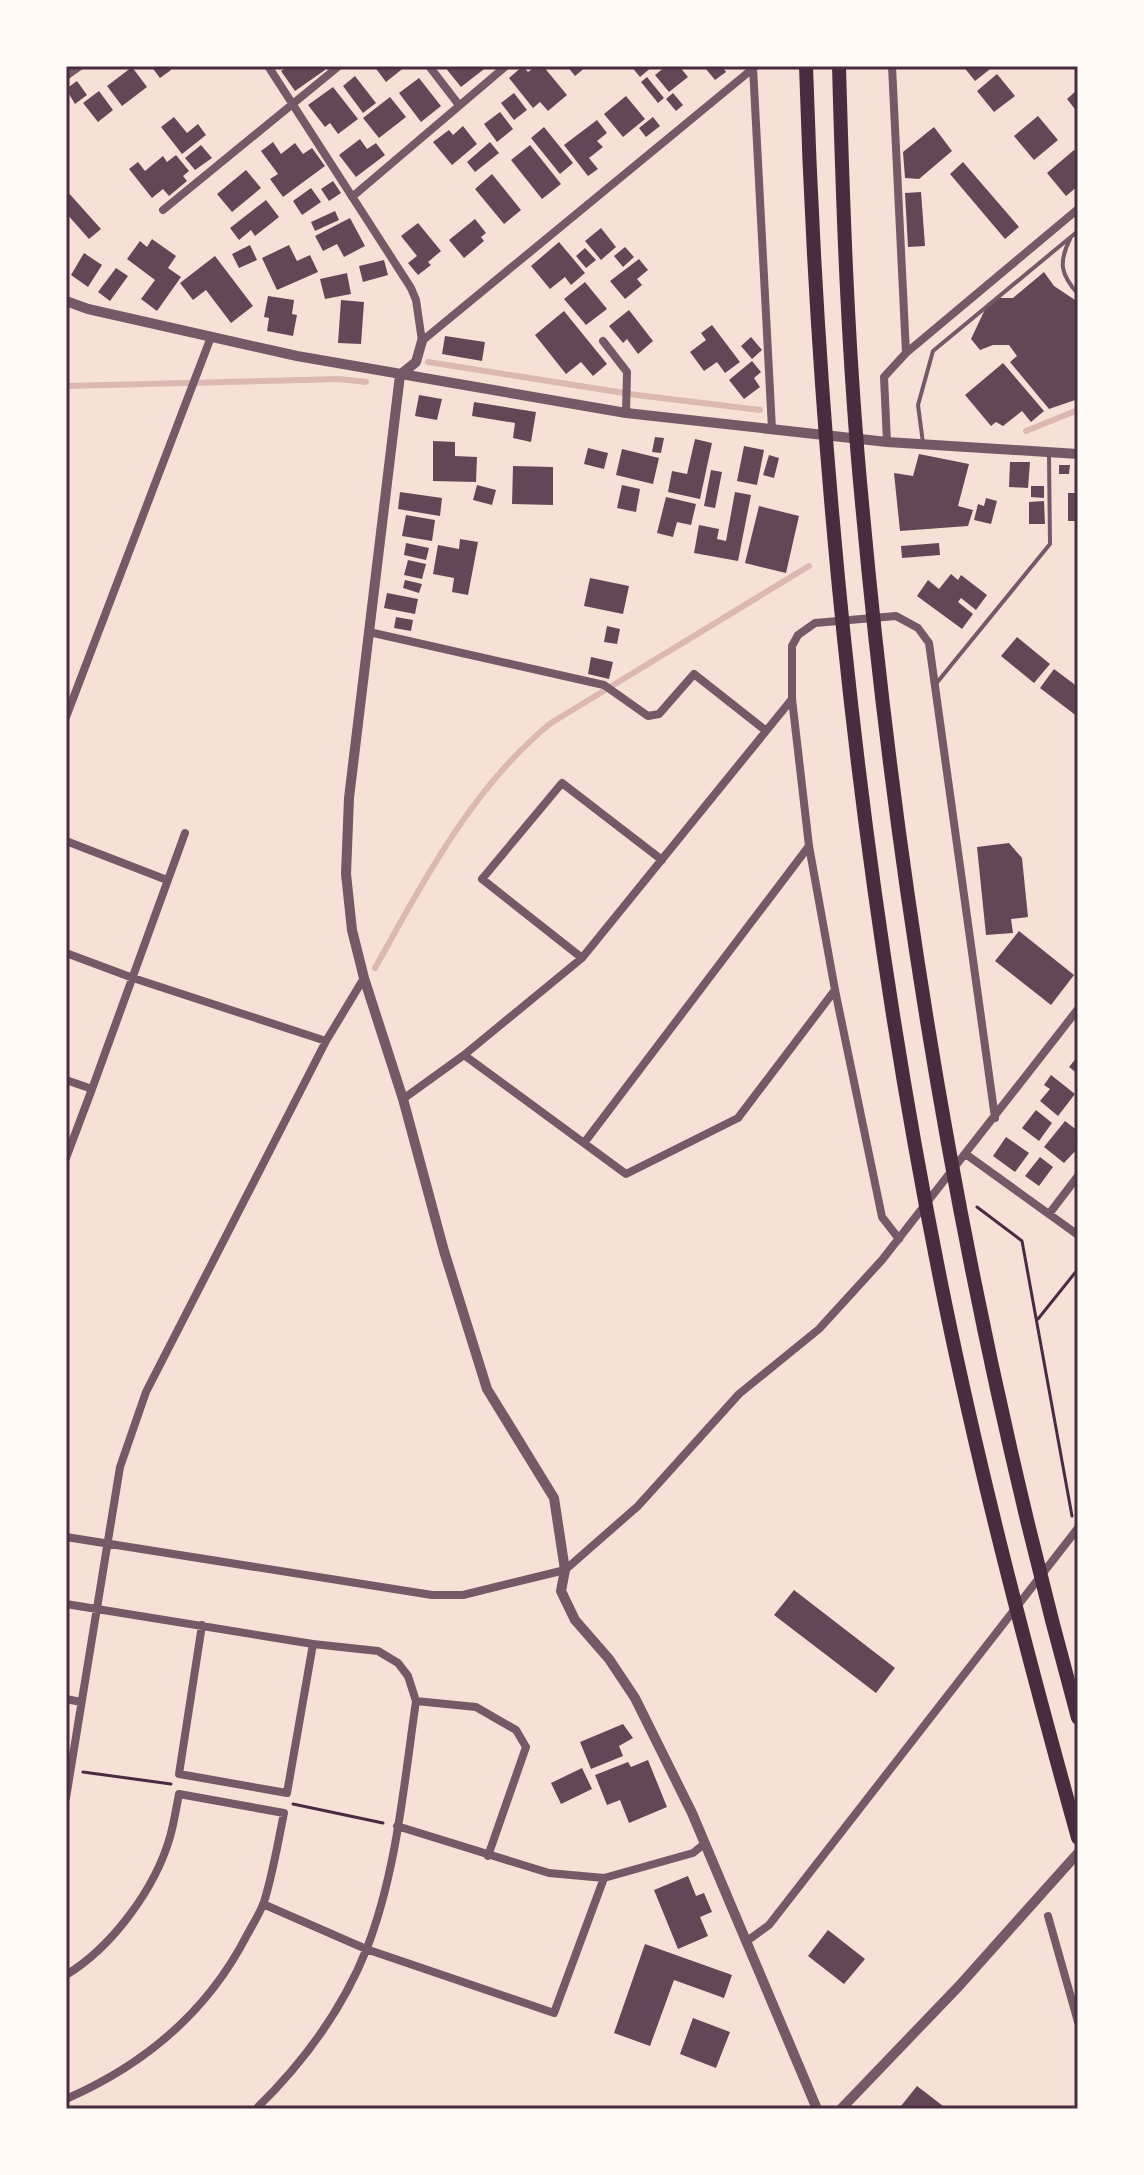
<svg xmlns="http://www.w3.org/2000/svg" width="1144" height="2175" font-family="'PT Sans Narrow',sans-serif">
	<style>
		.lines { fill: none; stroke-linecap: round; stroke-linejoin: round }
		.stream { stroke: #dcb8b0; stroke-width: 6 }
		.building { fill: #644757 }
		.path { stroke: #4a2c40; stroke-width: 3 }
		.service { stroke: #755966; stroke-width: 4 }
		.minor { stroke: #755966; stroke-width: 8 }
		.tertiary { stroke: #755966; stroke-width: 10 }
		.motorway { stroke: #4a2c40; stroke-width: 14 }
		.neatline { fill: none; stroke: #4a2c40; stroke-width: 3 }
	</style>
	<rect width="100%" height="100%" fill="#f7e1d7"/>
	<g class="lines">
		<path class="stream" d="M428,362L637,395L760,410
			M66,386L339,379L366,382
			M1026,431L1078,410
			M375,968C424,881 472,787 551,723L809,566"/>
	</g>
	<path class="building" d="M151,66H168L171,70L160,78Z
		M289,66H323L325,70L295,91L281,71Z
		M374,66H406L386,82Z
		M444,66H488L461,87Z
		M523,66L528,72L536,66H543L567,95L548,111L540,102L533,108L509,78Z
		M567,66H587L575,76Z
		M631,66H653L640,77Z
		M666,66H679L688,77L669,92L655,75Z
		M710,66H722L726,72L715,80L706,69Z
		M963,66H994L975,81Z
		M132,67L147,87L122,106L107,86Z
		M997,74L1015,96L994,112L977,91Z
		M355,76L376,103L363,113L343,86Z
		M647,77L664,98L658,103L641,82Z
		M419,78L441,106L421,122L399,93Z
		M77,81L87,95L75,104L66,89Z
		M333,87L358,119L338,134L330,123L325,127L308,105Z
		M1078,89V113L1067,99Z
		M99,91L113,110L98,122L83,103Z
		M514,93L527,110L514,120L501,103Z
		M673,93L683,105L676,111L666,99Z
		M626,96L645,119L623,137L604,114Z
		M390,97L406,117L379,138L363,118Z
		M500,112L513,129L497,142L484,124Z
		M1038,116L1058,140L1034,160L1014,136Z
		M174,117L187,133L198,124L206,135L182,154L161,127Z
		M653,117L660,126L646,137L639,128Z
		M597,120L607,133L597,141L603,147L589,158L598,169L588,176L564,145Z
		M463,126L477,144L452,165L433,142L449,130L453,135Z
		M544,127L573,163L560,174L531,138Z
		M934,127L952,151L919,179L905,178L903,152Z
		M360,139L367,149L376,143L385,155L356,177L339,155Z
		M273,142L281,154L295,143L303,154L312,148L325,166L283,197L270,179L278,174L261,151Z
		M490,142L499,153L475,172L467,162Z
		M201,145L212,158L195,170L185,158Z
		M530,145L561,184L542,199L511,160Z
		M1074,150L1078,155V167L1075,170L1078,174V186L1066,196L1047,173Z
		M176,155L189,171L183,176L187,181L169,196L163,189L152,198L129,169L138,162L145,171L163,156L167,162Z
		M963,162L1019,227L1005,239L950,174Z
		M246,170L261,188L232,212L217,194Z
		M492,174L521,210L504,224L475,189Z
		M333,181L341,193L329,201L321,189Z
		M311,188L321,202L302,215L293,201Z
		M66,190L101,229L89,239L66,213Z
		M921,192L925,246L908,247L905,193Z
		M266,200L279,217L255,236L251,230L239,240L230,228Z
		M335,211L339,220L315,231L311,222Z
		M350,218L365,246L344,257L337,244L323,251L315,236Z
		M475,219L486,233L481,237L484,241L464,258L449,240Z
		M418,223L441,251L428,262L431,265L418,275L408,263L417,256L401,236Z
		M601,228L616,247L601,260L585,241Z
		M152,239L176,256L168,268L181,277L157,311L141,299L155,280L127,259L140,241L147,247Z
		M559,242L585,273L571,285L565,277L550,289L531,266Z
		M250,245L257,260L239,268L232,254Z
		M289,245L297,261L310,255L318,272L277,290L262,258Z
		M625,247L634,257L623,267L614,256Z
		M585,248L596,260L586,268L576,256Z
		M84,253L102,265L88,287L71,275Z
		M215,256L253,306L231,323L206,290L193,300L180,283Z
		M639,259L648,270L637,279L642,285L625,299L610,281Z
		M384,260L388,275L363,282L359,266Z
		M116,268L128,276L110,301L98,292Z
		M1044,272L1054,286L1078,302V399L1049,409L1010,362L1017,356L1009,345H993L980,350L971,339L988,303L998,298H1013Z
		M347,273L351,294L325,299L320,279Z
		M585,282L607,309L586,325L564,299Z
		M268,296L294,300L292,314L297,315L293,336L267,331L269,318L264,317Z
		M341,300L364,302L361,344L338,343Z
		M629,310L653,341L638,354L627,339L623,343L609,326Z
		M564,311L607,364L593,376L581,362L566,374L535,335Z
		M712,325L740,362L725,373L717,362L704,371L690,352L706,340L701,333Z
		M445,336L485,342L482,361L442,354Z
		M751,337L762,350L752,359L741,346Z
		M752,361L761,372L754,378L760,387L744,399L729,380Z
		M1003,363L1044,411L1031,422L1022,411L1003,426L996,422L991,426L965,395Z
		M419,395L442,399L437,420L415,416Z
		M474,402L536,412L531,442L513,438L515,423L472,416Z
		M655,437L664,438L661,453L652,452Z
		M695,439L712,443L700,499L668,492L672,471L687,474Z
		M433,441L455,442V456L477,457L476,482L433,481Z
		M744,446L764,450L757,485L737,481Z
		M588,448L608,453L604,469L584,464Z
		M622,449L659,458L653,484L616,475Z
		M919,454L969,464L958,506L973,510L968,526L900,531L894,473L913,476Z
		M769,455L779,458L774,478L763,475Z
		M1010,462H1030L1028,488L1009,487Z
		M1059,465H1070L1069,474H1059Z
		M513,466L553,467V505L512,504Z
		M711,470L722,472L715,508L704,506Z
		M477,485L496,490L492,505L473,500Z
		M622,485L640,489L636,512L617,508Z
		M1031,486H1044V498L1031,497Z
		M400,492L442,498L440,516L398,509Z
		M735,492L751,495L738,561L694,553L699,525L719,529L717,539L726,541Z
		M1068,493H1078V521H1068Z
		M666,497L696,504L691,525L677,522L673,537L657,533Z
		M986,498L997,501L991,524L974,520L978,504L984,506Z
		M1044,501L1045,524H1029V502Z
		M759,506L799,516L786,573L745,563Z
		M406,515L435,520L432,541L402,536Z
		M460,539L478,542L468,595L452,592L454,578L433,574L438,545L459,549Z
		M406,543L429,548L426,560L404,555Z
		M939,543L940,555L902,558L901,546Z
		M408,560L426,564L422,579L404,575Z
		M951,574L958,580L961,575L987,595L976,610L961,598L958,602L973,614L962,629L917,596L928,580L939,589Z
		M590,578L629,586L623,614L584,606Z
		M405,580L422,584L419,593L403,588Z
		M387,593L418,599L415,614L384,608Z
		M396,617L413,620L411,631L394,628Z
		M607,626L620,629L617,644L604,642Z
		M1017,637L1050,664L1034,683L1001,656Z
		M591,657L613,662L609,679L588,674Z
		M1054,669L1078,687V717L1040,688Z
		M1009,843L1022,858L1028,917L1011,919L1013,933L986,935L977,847Z
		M1019,931L1074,975L1051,1005L995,961Z
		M1078,1056V1074L1069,1067Z
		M1051,1075L1075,1094L1058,1116L1040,1101L1050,1089L1044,1085Z
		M1036,1110L1052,1123L1039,1141L1022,1128Z
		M1065,1121L1078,1131V1148L1064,1163L1044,1147Z
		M1006,1137L1029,1153L1015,1172L993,1156Z
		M1040,1157L1053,1167L1039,1186L1025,1176Z
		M794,1590L895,1668L876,1693L774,1615Z
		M623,1724L633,1738L619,1746L623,1756L591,1769L580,1742Z
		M648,1760L667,1807L629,1823L620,1800L607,1805L595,1775L628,1762L631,1767Z
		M582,1768L592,1789L561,1804L551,1783Z
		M688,1876L696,1896L704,1893L712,1912L700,1917L708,1936L678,1949L654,1890Z
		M828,1930L865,1959L844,1984L808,1956Z
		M645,1944L732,1975L724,1998L674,1980L650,2046L614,2033Z
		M693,2018L730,2032L716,2068L680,2054Z
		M917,2086L947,2109H905L901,2106Z"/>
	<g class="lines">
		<path class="path" d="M977,1207L1022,1241L1072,1516
			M1038,1319L1078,1269
			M83,1772L171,1784
			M293,1804L383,1823"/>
		<path class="service" d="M1070,239C1058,263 1061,275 1078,294
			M923,443L918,405L933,351L1078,231
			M935,685L1050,544L1049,455"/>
		<path class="minor" d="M268,66L411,288L416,300L422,341L756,66
			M429,66L459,105
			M753,67L772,429
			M66,76L80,66
			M352,197L506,66
			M163,210L339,66
			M603,341L627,372L626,413
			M906,353L1078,209
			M887,442L884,377L906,353L892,66
			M369,632L604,685L648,716L659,714L694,674L765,730
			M66,717L211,337
			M66,841L167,880
			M66,953L133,978L326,1041
			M582,958L482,879L562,783L662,860
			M464,1055L626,1174L738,1118L835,990
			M66,1080L92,1089L66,1158
			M92,1089L185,833
			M403,1099L464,1055L582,958L792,699
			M584,1143L809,846
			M967,1155L1078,1235
			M1049,1214L1078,1176
			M899,1239L882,1217L835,990L809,846L792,699V646L798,635L815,623L896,616L918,628L929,643L995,1118
			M66,1537L432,1595H463L565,1570L638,1506L739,1394L819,1329L882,1260L1078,1009
			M66,1604L313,1644L378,1651L398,1663L408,1676L416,1701C404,1783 397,1870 367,1948C343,2009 302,2064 256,2109
			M202,1625L179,1774L287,1793L313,1644
			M66,1699L81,1702
			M416,1701L476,1707L516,1730L526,1747L488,1856
			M66,1798L120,1467L146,1392L326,1041L364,978
			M397,1826L549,1873L604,1878L693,1853L704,1844
			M263,1904L366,1949L554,2013L604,1878
			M1048,1916L1078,2022
			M747,1941L769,1925L1078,1528
			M66,1975C112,1947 155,1889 170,1837C174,1823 176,1809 179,1794L284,1813C278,1842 273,1873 264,1902C260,1913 253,1924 247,1935C208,2011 144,2065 66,2099"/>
		<path class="tertiary" d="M66,301L88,309L297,356L626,413L887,442L1078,454
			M422,341L416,362L400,375L349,798L346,874L352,930L364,978L403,1099L444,1251L487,1389L554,1498L565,1570L561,1591L575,1620L609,1659L635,1698L692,1813L817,2109
			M841,2109L959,1986L1078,1853"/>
		<path class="motorway" d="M806,66C819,481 862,896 945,1303C982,1483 1029,1661 1078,1838
			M839,66C843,211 848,358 862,503C899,912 969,1321 1078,1718"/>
	</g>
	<rect width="1144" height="2175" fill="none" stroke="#fffaf5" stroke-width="136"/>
	<rect x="68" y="68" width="1008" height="2039" class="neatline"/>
</svg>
